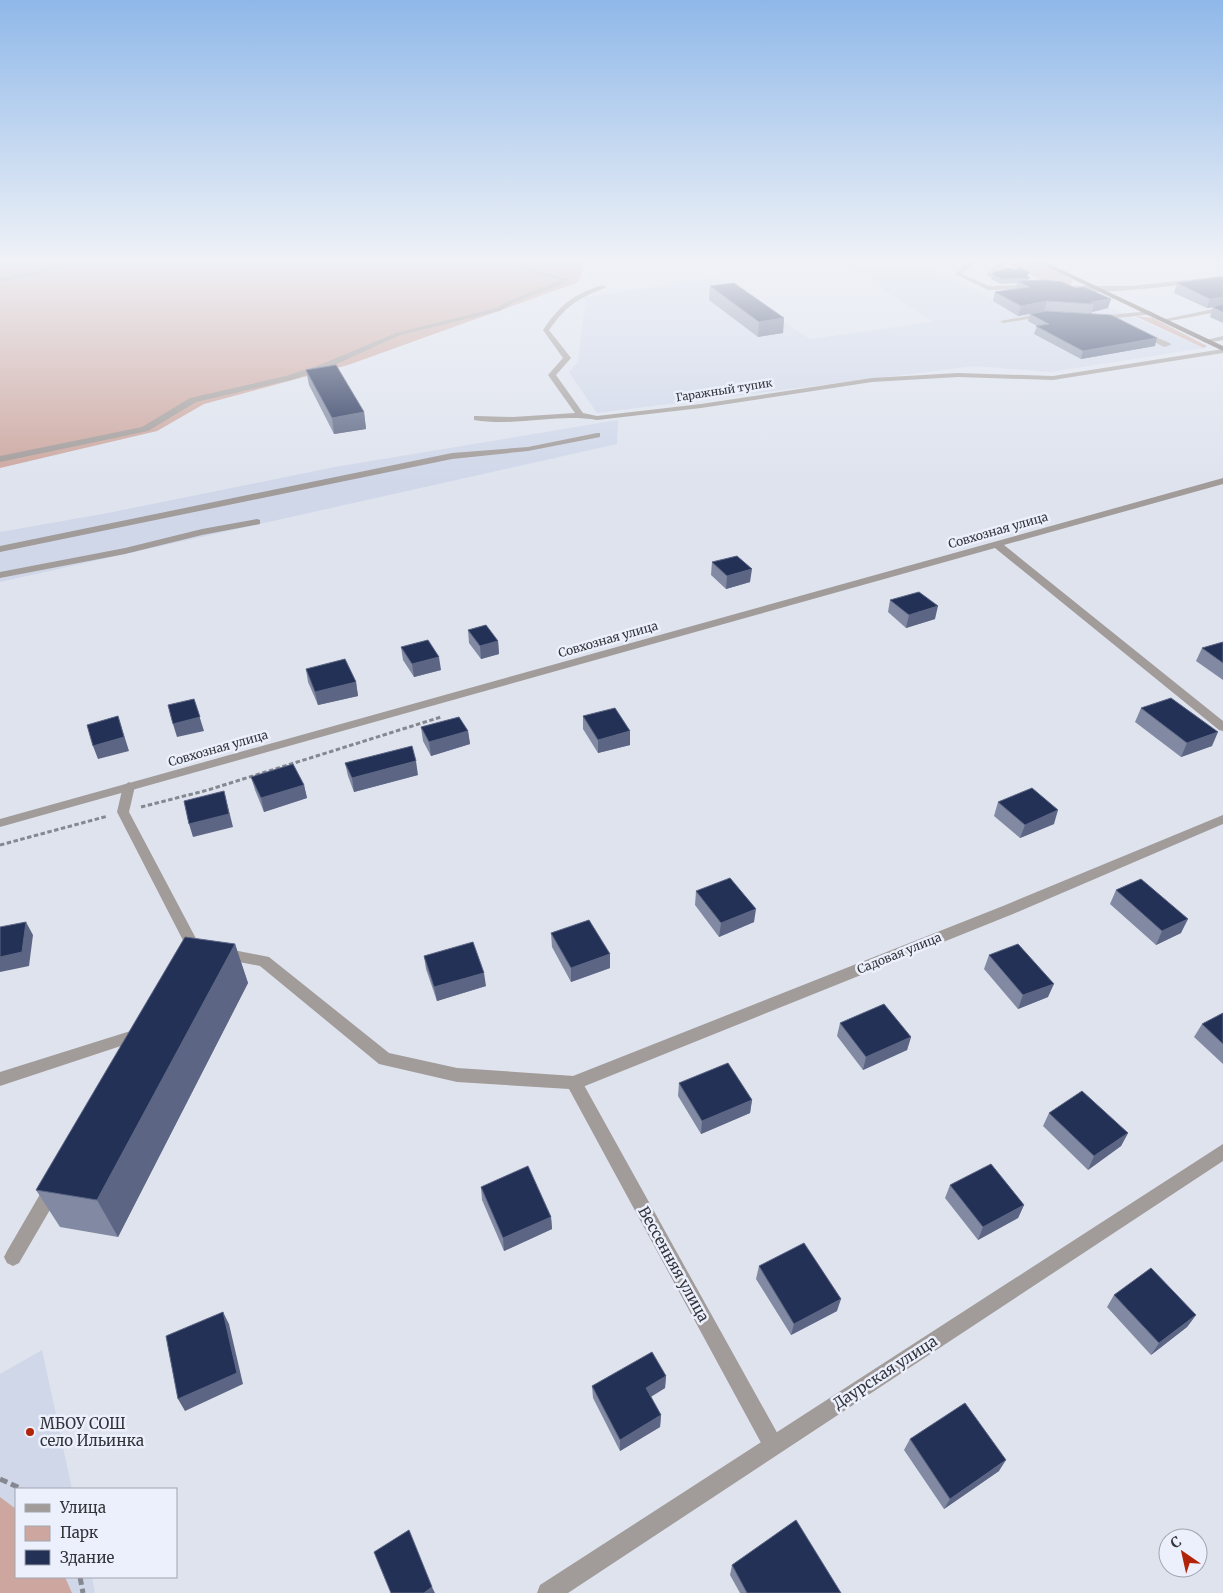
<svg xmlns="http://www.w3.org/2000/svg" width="1223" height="1593" font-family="Merriweather,serif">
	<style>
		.built { fill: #cfd7e9 }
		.green { fill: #cda79f }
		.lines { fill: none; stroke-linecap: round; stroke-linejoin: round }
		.path-far1 { stroke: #858890; stroke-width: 3; stroke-dasharray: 4.5 2.5; stroke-linecap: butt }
		.path { stroke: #858890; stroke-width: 5; stroke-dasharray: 8 4; stroke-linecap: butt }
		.service { fill: #a19b99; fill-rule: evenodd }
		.minor { fill: #a19b99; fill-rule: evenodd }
		.trunk { fill: #605652; fill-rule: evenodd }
		.wall { fill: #818aa2 }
		.shaded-wall { fill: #5c6684 }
		.building { fill: #243157; stroke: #5c6684 }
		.poi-dot { fill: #b12407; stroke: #ebf0fc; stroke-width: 2 }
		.labels { text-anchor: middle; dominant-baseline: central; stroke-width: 5; stroke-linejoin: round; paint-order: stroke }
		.far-street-label { font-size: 11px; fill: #333439; stroke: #ebf0fc }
		.street-label { font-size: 12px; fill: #333439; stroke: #ebf0fc }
		.near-street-label { font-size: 15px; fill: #333439; stroke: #ebf0fc }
		.near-poi-label { font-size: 15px; fill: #333439; stroke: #ebf0fc; text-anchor: start }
	</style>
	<rect width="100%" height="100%" fill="#dee3ee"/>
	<path class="built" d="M858,260H917L990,298L1043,292L1079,294L1204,348L1050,372L975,366L597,413L569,372L578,362L586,297L715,278L810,339L933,322L841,262Z
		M618,420L617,444L0,582V532L108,513L335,467Z
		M42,1350L72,1489H16V1577H92L95,1593H0V1374Z"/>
	<path class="green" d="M0,260H572L584,263L579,282L348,365L204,404L157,431L0,468Z
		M1014,260L1037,262L1072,279V283L1069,285L1041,280L1013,267Z
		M1135,316L1153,318L1207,346L1204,348Z
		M0,1497L16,1509V1577H65L72,1593H0Z"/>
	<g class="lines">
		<path class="path-far1" d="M141,807L208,790L441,717
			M0,845L108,816"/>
		<path class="path" d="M0,1479L22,1489
			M80,1577L83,1593"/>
		<path class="service" d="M92,260H102L0,282V278Z
			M488,260H497L568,279L565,283L513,303L500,311L400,335L328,368L291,380L196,402L148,431L0,462V456L142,427L190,398L286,376L322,364L396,333L496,308L509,301L561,280Z
			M969,260H982L973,263L962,274L989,286L1032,285L1035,287L1032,289L988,290L955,274Z
			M1001,260H1007L1002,265L1015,271V273L999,268L992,277H988L987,274Z
			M1223,276V280C1196,282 1089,299 1071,288L1074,286H1131Z
			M603,285L606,287L605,288C578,298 566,306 549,330L571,358L556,375L583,413L597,416L701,404L872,378L958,373L1053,376L1223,349V353L1053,380L958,377L872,382L701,408L597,420C557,413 515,427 474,420V416H477L513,417L575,413L548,375L563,358L543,330C560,305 573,294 603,285Z
			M1150,311L1153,313L1152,314L1100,320L1097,318L1100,316Z
			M1045,313L1048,315L1047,316L1003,323L1000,321Z
			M1141,331L1170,343L1171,345L1164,347L1139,334L1138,333Z
			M1223,336V340L1206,343L1202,341Z
			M597,433H600V437L528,451L452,459L0,552V546L452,453L528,447Z
			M257,519L260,520V524L202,535L125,554L0,578V572L125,548L202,529Z
			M129,782L135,786L129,812L201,948L199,952L194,953L189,952L117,812L123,786Z
			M223,948L269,957L389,1053L457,1068L574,1076L580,1078L780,1438L783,1445L780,1452L773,1455L766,1452L569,1089L457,1082L379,1064L260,966L218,958L216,954L218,950Z
			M140,1028L145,1030L148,1034L145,1038L0,1086V1072Z
			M52,1182L58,1184L61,1190L58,1196L19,1263L13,1266L7,1263L4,1257L7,1251L46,1184Z"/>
		<path class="minor" d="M1223,307V311L1164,322L1161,320Z
			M1223,478V484L1004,545L1223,721V731L1219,730L995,548L0,827V819Z
			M1223,815V824L1013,914L580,1088L574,1090L568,1088L566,1083L568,1078L1003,906Z
			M1223,1144V1161L568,1593H537L540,1585Z"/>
		<path class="trunk" d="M1033,260H1041L1223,346V351Z"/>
	</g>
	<path class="wall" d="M992,274L1029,277V281L1108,308L1092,312V314L1044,311L1030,314L1155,346L1081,359L1034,334L1037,326L1028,321L1030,314L1018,316L993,301L995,292L1016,289L1017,283L1001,284L991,279Z
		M1223,278V323L1210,317L1213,307L1207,308L1174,293L1177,283Z
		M710,286L784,318L783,333L758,337L709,300Z
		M306,370L364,412L366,429L334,434L309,385Z
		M712,562L750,582L726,589L711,575Z
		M890,600L935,619L906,628L888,612Z
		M468,630L498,641L499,654L481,659L469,643Z
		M1223,642V680L1196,661L1202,648Z
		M401,647L441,670L414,677L403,660Z
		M306,669L356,682L358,696L318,705L308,682Z
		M1141,708L1212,746L1181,757L1135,722Z
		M583,716L630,745L598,753L583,729Z
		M421,727L468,731L470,744L431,756L423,741Z
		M345,763L418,775L354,792L348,776Z
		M251,777L304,785L307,798L264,812L255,790Z
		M998,802L1054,824L1020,838L994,816Z
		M1116,890L1181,933L1156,945L1110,904Z
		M696,891L754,922L719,937L695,905Z
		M551,933L610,968L571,982L552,947Z
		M235,944L248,983L118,1237L60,1227L36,1190Z
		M989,955L1048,997L1018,1009L984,969Z
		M424,956L486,986L437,1001L426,969Z
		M1223,1013V1064L1194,1037L1202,1024Z
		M840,1023L911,1037L907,1050L863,1070L837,1036Z
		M679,1083L752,1100L750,1113L701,1134L678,1096Z
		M1049,1113L1128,1133L1121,1146L1088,1170L1043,1126Z
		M950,1185L1024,1205L1018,1218L978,1240L945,1198Z
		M481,1187L551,1217L552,1229L504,1251L482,1200Z
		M759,1266L837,1311L791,1335L756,1279Z
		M1114,1295L1196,1315L1187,1327L1151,1355L1107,1307Z
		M666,1376L665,1388L651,1397L661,1415L660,1427L620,1451L593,1398L592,1386Z
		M910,1439L999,1471L944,1509L904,1450Z
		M732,1565L841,1593H740L730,1575Z"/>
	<path class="shaded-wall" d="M1223,297V306L1207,308L1210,299Z
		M1111,299L1108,308L1092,312L1094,304L1091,302Z
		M1047,301L1044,311L1018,316L1021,306Z
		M784,318L783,333L758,337L759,322Z
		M1157,338L1155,346L1081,359L1083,351Z
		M364,412L366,429L334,434L332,418Z
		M752,569L750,582L726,589L727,576Z
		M938,606L935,619L906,628L909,615Z
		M498,641L499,654L481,659L480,646Z
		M439,657L441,670L414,677L412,664Z
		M356,682L358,696L318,705L315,692Z
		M194,699L204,731L177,737L173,724Z
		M118,716L129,751L98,759L93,746Z
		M468,731L470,744L431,756L429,742Z
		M630,731V745L598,753V740Z
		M1218,732L1212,746L1181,757L1187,743Z
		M416,761L418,775L354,792L352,778Z
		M304,785L307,798L264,812L261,798Z
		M224,791L233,827L193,837L189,824Z
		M1058,810L1054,824L1020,838L1025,825Z
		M756,909L754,922L719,937L721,923Z
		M1188,919L1181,933L1156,945L1162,931Z
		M26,922L33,935L29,966L0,972V957Z
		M235,944L248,983L118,1237L97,1200Z
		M610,954V968L571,982V968Z
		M484,973L486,986L437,1001L434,987Z
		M1054,984L1048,997L1018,1009L1023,995Z
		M911,1037L907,1050L863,1070L866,1057Z
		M752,1100L750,1113L701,1134L702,1121Z
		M1128,1133L1121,1146L1088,1170L1094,1156Z
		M1024,1205L1018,1218L978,1240L983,1227Z
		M551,1217L552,1229L504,1251L503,1238Z
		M841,1299L837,1311L791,1335L794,1324Z
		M223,1312L229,1324L243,1384L185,1411L178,1399Z
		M1196,1315L1187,1327L1151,1355L1159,1343Z
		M666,1376L665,1388L645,1400L646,1388Z
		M661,1415L660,1427L620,1451V1440Z
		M1006,1460L999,1471L944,1509L950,1499Z
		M432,1587L435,1593H424Z"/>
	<path class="building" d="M1019,267L1030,272L1027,275L1030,278L1002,279L992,274L997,271L1010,268L1017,270Z
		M1220,277L1223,278V297L1210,299L1177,283Z
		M1044,280L1062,282L1076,288L1084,287L1111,299L1091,302L1094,304L1047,301L1021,306L995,292L1029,287L1018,281Z
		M734,283L784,318L759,322L710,286Z
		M1223,304V312L1213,307Z
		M1046,311L1111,315L1157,338L1083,351L1036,326L1049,324L1030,314Z
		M336,365L364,412L332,418L306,370Z
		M737,556L752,569L727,576L712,562Z
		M919,592L938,606L909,615L890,600Z
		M486,625L498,641L480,646L468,630Z
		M428,640L439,657L412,664L401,647Z
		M1223,642V663L1202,648Z
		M345,659L356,682L315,692L306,669Z
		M1171,698L1218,732L1187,743L1141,708Z
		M194,699L200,717L173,724L168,705Z
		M615,708L630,731L598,740L583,716Z
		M118,716L124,737L93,746L87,725Z
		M459,717L468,731L429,742L421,727Z
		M412,746L416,761L352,778L345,763Z
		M293,764L304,785L261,798L251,777Z
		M1032,788L1058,810L1025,825L998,802Z
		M224,791L229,814L189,824L184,801Z
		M730,878L756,909L721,923L696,891Z
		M1141,879L1188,919L1162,931L1116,890Z
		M589,920L610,954L571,968L551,933Z
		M26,922L22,952L0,957V927Z
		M185,937L235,944L97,1200L36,1190Z
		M473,942L484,973L434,987L424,956Z
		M1018,944L1054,984L1023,995L989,955Z
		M884,1004L911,1037L866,1057L840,1023Z
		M1223,1013V1044L1202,1024Z
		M728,1063L752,1100L702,1121L679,1083Z
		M1082,1091L1128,1133L1094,1156L1049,1113Z
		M991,1164L1024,1205L983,1227L950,1185Z
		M528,1166L551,1217L503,1238L481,1187Z
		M804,1243L841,1299L794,1324L759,1266Z
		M1151,1268L1196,1315L1159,1343L1114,1295Z
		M223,1312L237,1373L178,1399L166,1336Z
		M652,1352L666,1376L646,1388L661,1415L620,1440L592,1386Z
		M965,1403L1006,1460L950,1499L910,1439Z
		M796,1520L841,1593H747L732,1565Z
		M409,1530L432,1587L424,1593H391L374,1552Z"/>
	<linearGradient id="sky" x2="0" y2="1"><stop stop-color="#8fb8e9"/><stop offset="0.54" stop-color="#f0f2f7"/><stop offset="1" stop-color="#f0f2f7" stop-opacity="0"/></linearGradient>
	<rect width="1223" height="483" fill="url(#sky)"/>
	<circle class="poi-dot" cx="30" cy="1432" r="5"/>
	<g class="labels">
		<g class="far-street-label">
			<text transform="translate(724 390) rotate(-9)">Гаражный тупик</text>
		</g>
		<g class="street-label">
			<text transform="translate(998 530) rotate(-16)">Совхозная улица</text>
			<text transform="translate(608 639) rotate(-16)">Совхозная улица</text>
			<text transform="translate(218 748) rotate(-16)">Совхозная улица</text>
			<text transform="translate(899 953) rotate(-22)">Садовая улица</text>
		</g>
		<g class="near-street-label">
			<text transform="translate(674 1264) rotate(61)">Вессенняя улица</text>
			<text transform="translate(885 1372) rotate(-33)">Даурская улица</text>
		</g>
		<g class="near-poi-label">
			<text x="40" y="1423">МБОУ СОШ<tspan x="40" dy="17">село Ильинка</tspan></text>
		</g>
	</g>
	<rect x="15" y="1488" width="162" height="90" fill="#ebf0fc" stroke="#a1a5ae"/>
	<rect x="25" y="1504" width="25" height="8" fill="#a19b99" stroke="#a1a5ae"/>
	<text x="60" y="1513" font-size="15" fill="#333439">Улица</text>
	<rect x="25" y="1526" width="25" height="15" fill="#cda79f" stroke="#a1a5ae"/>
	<text x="60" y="1538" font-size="15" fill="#333439">Парк</text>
	<rect x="25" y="1550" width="25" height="15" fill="#243157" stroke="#a1a5ae"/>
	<text x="60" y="1563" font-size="15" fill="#333439">Здание</text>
	<g transform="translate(1183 1553) rotate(326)"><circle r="24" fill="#ebf0fc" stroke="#a1a5ae"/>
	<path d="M0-4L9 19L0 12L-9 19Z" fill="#b12407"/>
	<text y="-8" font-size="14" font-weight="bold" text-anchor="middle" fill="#333439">С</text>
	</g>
</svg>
